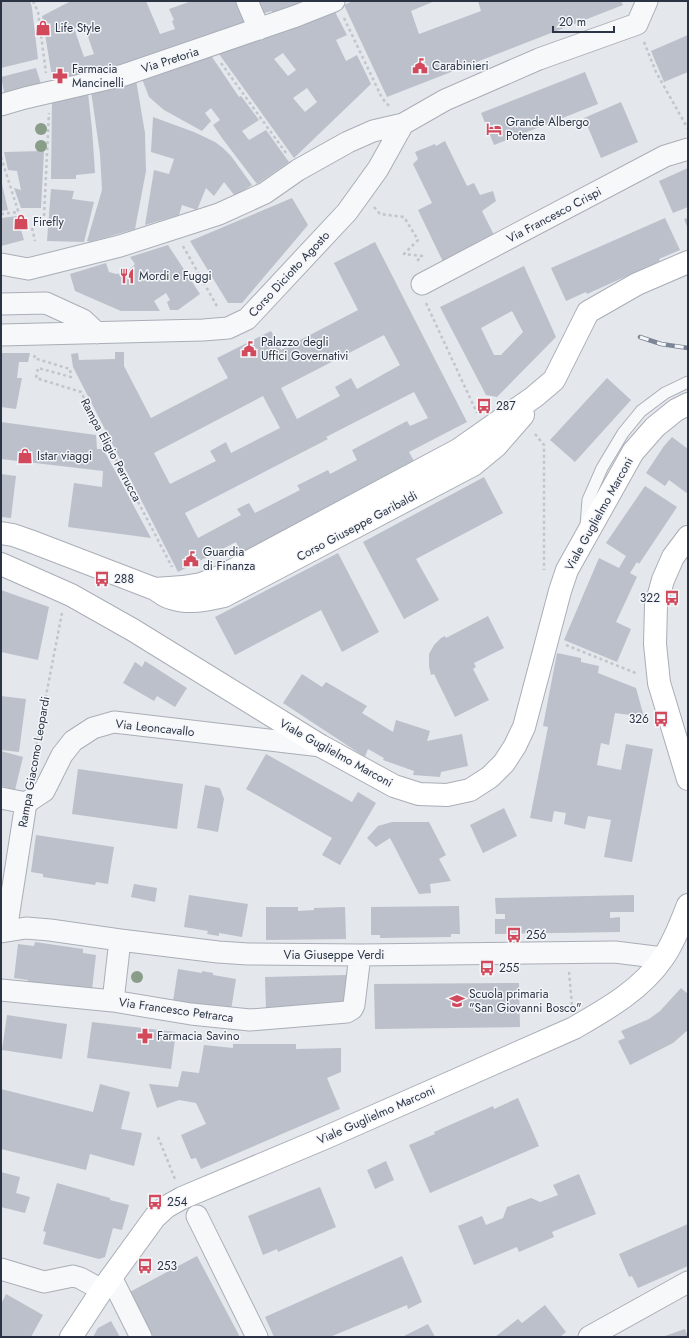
<svg xmlns="http://www.w3.org/2000/svg" width="689" height="1338" font-family="Jost,sans-serif">
	<style>
		.building { fill: #bbc0ca; fill-rule: evenodd }
		.lines { fill: none; stroke-linecap: round; stroke-linejoin: round }
		.lane-casing { stroke: #a9aeb7; stroke-width: 13 }
		.street-casing { stroke: #a9aeb7; stroke-width: 23 }
		.secondary-casing { stroke: #a9aeb7; stroke-width: 24 }
		.path { stroke: #c2c5cb; stroke-width: 2.5; stroke-dasharray: 3 3; stroke-linecap: butt }
		.lane { stroke: #f7f8fa; stroke-width: 11 }
		.street { stroke: #f7f8fa; stroke-width: 21 }
		.secondary { stroke: #fff; stroke-width: 22 }
		.rail-casing { stroke: #7d8696; stroke-width: 4.5 }
		.rail { stroke: #f4f6f9; stroke-width: 3; stroke-dasharray: 9; stroke-linecap: butt }
		.tree { fill: #899d89 }
		.labels { text-anchor: middle; dominant-baseline: central; stroke-width: 3; stroke-linejoin: round; paint-order: stroke }
		.poi-label { font-size: 12px; fill: #2b3445; stroke: #f4f6f9; text-anchor: start }
		.street-label { font-size: 12px; fill: #2b3445; stroke: #f4f6f9 }
	</style>
	<rect width="100%" height="100%" fill="#e4e7ec"/>
	<path class="building" d="M1,1H30L32,8L38,59L1,68Z
		M71,1H146L160,34L175,29L172,21L174,20L169,9L192,1H241L251,23L121,69L53,83L42,16ZM84,25L94,54L84,57L74,28Z
		M251,1H318L274,20L272,11L257,15Z
		M353,1H435L411,11L419,34L481,11L478,1H621L623,5L387,97L344,5Z
		M334,10L347,35L336,40L346,61L357,55L371,84L294,158L219,54L240,43ZM283,53L296,70L288,76L274,59ZM307,88L317,102L305,112L293,98Z
		M688,35V72L664,82L651,51Z
		M210,54L239,97L241,96L259,120L242,131L249,140L266,130L289,162L257,184L222,138L213,125L220,120L211,108L205,113L211,121L202,131L164,110L149,97L142,79Z
		M36,68L42,87L5,96L1,77Z
		M585,72L598,104L494,145L481,113Z
		M136,80L145,133L146,171L135,229L90,242L87,241L102,190L100,154L91,91Z
		M88,93L92,129L95,173L76,175V179H51L52,100Z
		M621,102L638,142L601,158L584,118Z
		M153,117L194,132L215,142L223,148L231,156L252,185L235,196L224,182L214,196L206,188L197,210L182,205L179,215L145,225L154,170L169,174L174,159L151,152Z
		M445,141L467,186L474,183L480,195L493,191L496,201L482,211L498,243L447,270L418,210L432,203L413,164L418,159L415,152L435,144L436,146Z
		M44,151L41,208H21L14,188L21,190L17,171L8,170L4,152Z
		M688,168V207L673,213L659,181Z
		M1,184H2L8,210L1,211Z
		M51,189L74,191L72,199L94,202L84,242L47,241Z
		M292,198L308,225L242,303H228L190,241Z
		M17,216L24,240L1,246V218Z
		M665,218L680,250L659,259L660,261L587,294L586,292L566,301L551,268Z
		M688,218V229L684,219Z
		M375,242L467,422L409,452L415,463L241,553L236,542L178,572L73,367L71,354L78,353L79,360L115,359V352H124V366L151,418L228,378L217,358L271,331L281,350L358,310L334,263ZM384,335L400,365L357,389L351,378L335,387L340,396L297,419L281,388ZM414,392L428,418L410,426L407,421L352,450L357,460L330,474L328,470L298,485H297L300,490L255,513L249,503L237,509L241,515L198,538L185,513L328,439L326,437ZM263,396L280,428L231,453L226,442L210,451L216,461L170,484L154,453Z
		M168,245L200,294L178,310H170L167,302L170,300L166,293L154,301L160,311H121L75,291L70,274L106,263L109,272L116,274L126,273L135,264L130,257Z
		M524,266L556,337L497,397L486,395L440,307ZM512,311L523,332L501,355H494L481,328Z
		M1,353H30L28,362H19L17,378H22L16,409L1,407Z
		M607,378L631,400L575,462L550,440Z
		M1,422L96,435L97,449H102L107,456L151,538L68,527L74,483L102,487L103,471L1,459Z
		M672,437L688,449V494L669,480L665,486L646,473L664,446Z
		M1,474L16,476L11,518L1,517Z
		M484,477L503,513L416,559L439,600L404,619L363,542Z
		M645,486L677,507L639,564L637,562L630,573L637,577L616,622L631,629L617,662L564,640L599,558L619,568L626,556L606,543Z
		M338,553L379,632L342,652L321,610L235,655L215,617Z
		M1,590L49,607L38,660L1,652Z
		M488,616L504,648L474,663L476,667L473,669L489,700L455,717L434,674L431,675L429,666V654L434,645L441,638L445,636L446,638Z
		M557,653L581,658V662L599,666L598,673L636,688L644,717L615,713L609,745L601,743L597,765L621,770L626,744L653,749L632,862L604,857L611,820L588,816L585,829L564,824L566,813L554,811L552,822L530,818L548,727L543,726Z
		M145,661L187,688L175,707L157,696L154,701L123,683L135,662L142,667Z
		M302,674L322,687L326,682L367,706L362,713L393,732L396,720L430,731L427,741L462,734L468,766L441,772L440,777L413,775L414,771L383,760L384,758L368,749L365,757L283,703Z
		M1,696L26,699L19,752L1,750Z
		M1,751L23,757L15,790L1,786Z
		M266,754L352,802L358,792L376,803L340,865L322,855L332,838L246,789Z
		M78,769L183,784L177,829L72,814Z
		M205,785L220,788L224,799L218,832L197,828Z
		M504,808L517,836L483,853L470,825Z
		M392,822H429L446,855L439,859L451,881L430,884L431,893L419,894L390,838L376,847L367,838L378,826Z
		M36,835L114,847L108,884L96,882L95,885L43,877V874L31,872Z
		M134,884L157,888L155,902L131,897Z
		M189,895L248,904L242,937L219,933V936L207,934L208,931L184,927Z
		M634,895V912H610V918L620,917V932L495,934V919H505V914H496L495,898Z
		M459,906L460,934H451V937L380,938V935H371V907Z
		M266,907H298V911L314,910V908L345,907L346,939L266,940Z
		M35,942L83,949V953L96,955L92,990L28,985V980L14,978L18,944L34,946Z
		M178,969L202,973V971L213,973V975L236,979L231,1010L173,1001Z
		M347,975V1008L266,1009L265,977Z
		M519,983L520,1027L375,1029L374,984Z
		M681,988L688,994V1030L673,1043L630,1065L618,1041L625,1038L621,1031L649,1019L660,1011Z
		M7,1015L67,1024L62,1059L2,1050Z
		M92,1022L176,1032L171,1069L87,1058Z
		M233,1044H296V1049L341,1048V1072L327,1078L340,1109L201,1169L196,1158L191,1159L181,1135L206,1124L196,1103L179,1100L157,1108L149,1084L178,1087L182,1071L199,1073L204,1045L233,1048Z
		M100,1084L130,1092L121,1129L142,1133L134,1166L90,1154L86,1170L1,1149V1089L93,1112Z
		M518,1098L539,1146L430,1193L409,1145L435,1134L434,1132L493,1106L494,1109Z
		M386,1161L394,1180L375,1189L367,1170Z
		M1,1172L20,1177L16,1193L30,1197L25,1213L1,1207Z
		M579,1174L596,1214L552,1232L554,1237L519,1252L517,1247L474,1265L458,1226L482,1216L486,1225L503,1218L507,1207L531,1198L540,1202L558,1195L553,1185Z
		M57,1183L110,1198V1200L129,1205L122,1230L113,1228L105,1257L99,1259L43,1244L46,1232L43,1231Z
		M320,1187L336,1227L278,1252L277,1249L263,1255L248,1216Z
		M688,1224V1266L638,1288L632,1276L629,1277L619,1254Z
		M197,1256L240,1337H148L126,1294Z
		M402,1256L422,1302L408,1309L407,1305L330,1337H274L265,1317Z
		M6,1294L43,1315L31,1337H1V1304Z
		M545,1305L566,1332L560,1337H495L518,1319L522,1323Z
		M111,1321L120,1337H93L98,1328Z
		M428,1324L435,1337H402Z
		M685,1329L688,1337H662Z"/>
	<g class="lines">
		<g class="lane-casing">
			<path id="lane" d="M586,526L588,500L602,468L623,433L641,411L665,393L688,382"/>
		</g>
		<g class="street-casing">
			<path id="street" d="M247,1L259,29
				M1,105L25,98L124,75L296,16L334,1
				M1,264L28,269L120,246L219,214L265,193L298,170L348,142L373,131L403,124L445,100L539,59L637,24L647,1
				M422,284L665,156L688,149
				M1,304L46,303L83,320L97,333
				M1,335L203,330L228,328L247,319L347,212L378,169L403,124
				M1,798L26,803
				M26,803L44,791L62,755L73,741L93,728L114,722L321,746
				M6,931L26,803
				M1,932L26,928L50,930L120,940L218,952L248,954L360,955L615,952L663,958
				M1,990L113,1001L120,940
				M113,1001L191,1014L250,1020L347,1012L352,1009L354,1005L360,955
				M197,1216L257,1337
				M1,1269L44,1282L73,1276L80,1278L102,1290
				M111,1277L141,1337
				M589,1337L688,1282"/>
		</g>
		<g class="secondary-casing">
			<path id="secondary" d="M1,533L13,535L30,541L155,589C160,592 165,597 171,598C189,604 206,600 224,596L473,465L496,446L523,415
				M688,537L673,557L663,580L656,605L655,644L659,683L688,779
				M1,564L71,595L133,630L321,746L394,786L419,794L447,795L470,790L490,777L504,763L515,746L524,727L560,591L567,570L633,452L655,427L676,410L688,404
				M155,589L183,587L201,584L222,576L458,450L534,397L554,380L588,312L637,284L688,262
				M71,1337L102,1290L155,1217L166,1207L182,1198L327,1137L574,1028C607,1009 641,990 663,958C674,942 681,923 688,905"/>
		</g>
		<path class="path" d="M33,1L38,12L46,73
			M344,18L382,98L389,106
			M644,42L656,72L688,129
			M221,63L286,153
			M1,157L20,217
			M374,207L380,214L404,217L418,240L404,254L422,256L416,262
			M1,214L19,212
			M44,216L49,113
			M32,228L35,241
			M183,246L218,308
			M426,303L477,413
			M35,355L34,358L70,369L71,377L38,368L36,378L81,392L172,567
			M535,434L544,445V570
			M566,645L638,674
			M33,763L62,613
			M569,972L572,1005
			M158,1137L175,1179"/>
		<use href="#lane" class="lane"/>
		<use href="#street" class="street"/>
		<use href="#secondary" class="secondary"/>
		<g class="rail-casing">
			<path id="rail" d="M640,337L661,344L688,348"/>
		</g>
		<use href="#rail" class="rail"/>
	</g>
	<g class="tree">
		<circle cx="41" cy="129" r="6"/>
		<circle cx="41" cy="146" r="6"/>
		<circle cx="137" cy="977" r="6"/>
	</g>
	<defs>
		<g id="shop-bare" transform="scale(1.2)"><path d="M-5-2.5h2.3a2.7 3.5 0 0 1 5.4 0H5L5.5 6h-11ZM-1.5-2.5h3a1.5 2.3 0 0 0-3 0Z" fill="#d1495b" stroke="#f4f6f9" stroke-width="2.5" paint-order="stroke"/></g>
		<g id="civic-bare" transform="scale(1.2)"><path d="M-.6-6.5H3V-4.5H.6V-3L4-1V1h2V6H-6V1h2V-1L-.6-3ZM-1.2 2.5V6h2.4V2.5Z" fill="#d1495b" stroke="#f4f6f9" stroke-width="2.5" paint-order="stroke"/></g>
		<g id="pharmacy-bare" transform="scale(1.2)"><path d="M-2-6h4v4h4v4h-4v4h-4v-4h-4v-4h4Z" fill="#d1495b" stroke="#f4f6f9" stroke-width="2.5" paint-order="stroke"/></g>
		<g id="hotel-bare" transform="scale(1.2)"><path d="M-6-4.5h1.5V1H6V5H4.5V3h-9V5H-6ZM-4 0a1.8 1.8 0 1 1 3.6 0ZM.5 0V-2.5h3Q6-2.5 6 0Z" fill="#d1495b" stroke="#f4f6f9" stroke-width="2.5" paint-order="stroke"/></g>
		<g id="restaurant-bare" transform="scale(1.2)"><path d="M-5-6h1v4h1v-4h1v4h1v-4h1v5L-1.5 .5V6h-2V.5L-5-1ZM5-6V6H3V1.5H1.5Q1.5-4 5-6Z" fill="#d1495b" stroke="#f4f6f9" stroke-width="2.5" paint-order="stroke"/></g>
		<g id="bus-bare" transform="scale(1.2)"><path d="M-5-6H5V4H4V6H2V4H-2V6H-4V4H-5ZM-3.5-4V0h7V-4ZM-3.5 1.2v1.5H-2V1.2ZM2 1.2v1.5H3.5V1.2Z" fill="#d1495b" stroke="#f4f6f9" stroke-width="2.5" paint-order="stroke"/></g>
		<g id="school-bare" transform="scale(1.2)"><path d="M0-5L7-2L0 1L-7-2ZM-4 1L0 2.5L4 1V4Q0 6-4 4Z" fill="#d1495b" stroke="#f4f6f9" stroke-width="2.5" paint-order="stroke"/></g>
	</defs>
	<g fill-rule="evenodd">
		<use href="#shop-bare" x="43" y="28"/>
		<use href="#civic-bare" x="420" y="66"/>
		<use href="#pharmacy-bare" x="60" y="76"/>
		<use href="#hotel-bare" x="494" y="129"/>
		<use href="#shop-bare" x="21" y="222"/>
		<use href="#restaurant-bare" x="127" y="276"/>
		<use href="#civic-bare" x="249" y="349"/>
		<use href="#bus-bare" x="484" y="406"/>
		<use href="#shop-bare" x="25" y="456"/>
		<use href="#civic-bare" x="191" y="559"/>
		<use href="#bus-bare" x="102" y="579"/>
		<use href="#bus-bare" x="672" y="598"/>
		<use href="#bus-bare" x="661" y="719"/>
		<use href="#bus-bare" x="514" y="935"/>
		<use href="#bus-bare" x="487" y="968"/>
		<use href="#school-bare" x="457" y="1001"/>
		<use href="#pharmacy-bare" x="145" y="1036"/>
		<use href="#bus-bare" x="155" y="1202"/>
		<use href="#bus-bare" x="145" y="1266"/>
	</g>
	<g class="labels">
		<g class="poi-label">
			<text x="55" y="28">Life Style</text>
			<text x="432" y="66">Carabinieri</text>
			<text x="72" y="69">Farmacia<tspan x="72" dy="14">Mancinelli</tspan></text>
			<text x="506" y="122">Grande Albergo<tspan x="506" dy="14">Potenza</tspan></text>
			<text x="33" y="222">Firefly</text>
			<text x="139" y="276">Mordi e Fuggi</text>
			<text x="261" y="342">Palazzo degli<tspan x="261" dy="14">Uffici Governativi</tspan></text>
			<text x="496" y="406">287</text>
			<text x="37" y="456">Istar viaggi</text>
			<text x="203" y="552">Guardia<tspan x="203" dy="14">di Finanza</tspan></text>
			<text x="114" y="579">288</text>
			<text x="660" y="598" text-anchor="end">322</text>
			<text x="649" y="719" text-anchor="end">326</text>
			<text x="526" y="935">256</text>
			<text x="499" y="968">255</text>
			<text x="469" y="994">Scuola primaria<tspan x="469" dy="14">"San Giovanni Bosco"</tspan></text>
			<text x="157" y="1036">Farmacia Savino</text>
			<text x="167" y="1202">254</text>
			<text x="157" y="1266">253</text>
		</g>
		<g class="street-label">
			<text transform="translate(170 60) rotate(-18)">Via Pretoria</text>
			<text transform="translate(554 215) rotate(-28)">Via Francesco Crispi</text>
			<text transform="translate(289 274) rotate(-47)">Corso Diciotto Agosto</text>
			<text transform="translate(111 450) rotate(62)">Rampa Eligio Perrucca</text>
			<text transform="translate(599 514) rotate(-61)">Viale Guglielmo Marconi</text>
			<text transform="translate(357 526) rotate(-28)">Corso Giuseppe Garibaldi</text>
			<text transform="translate(155 728) rotate(6)">Via Leoncavallo</text>
			<text transform="translate(336 753) rotate(29)">Viale Guglielmo Marconi</text>
			<text transform="translate(34 762) rotate(-80)">Rampa Giacomo Leopardi</text>
			<text x="334" y="955">Via Giuseppe Verdi</text>
			<text transform="translate(176 1010) rotate(8)">Via Francesco Petrarca</text>
			<text transform="translate(376 1115) rotate(-24)">Viale Guglielmo Marconi</text>
		</g>
	</g>
	<rect width="689" height="1338" fill="none" stroke="#2b3445" stroke-width="4"/>
	<path d="M553 26v6h61v-6" fill="none" stroke="#2b3445" stroke-width="2"/>
	<text x="559" y="26" font-size="12" fill="#2b3445" stroke="#f4f6f9" stroke-width="3" paint-order="stroke">20 m</text>
</svg>
